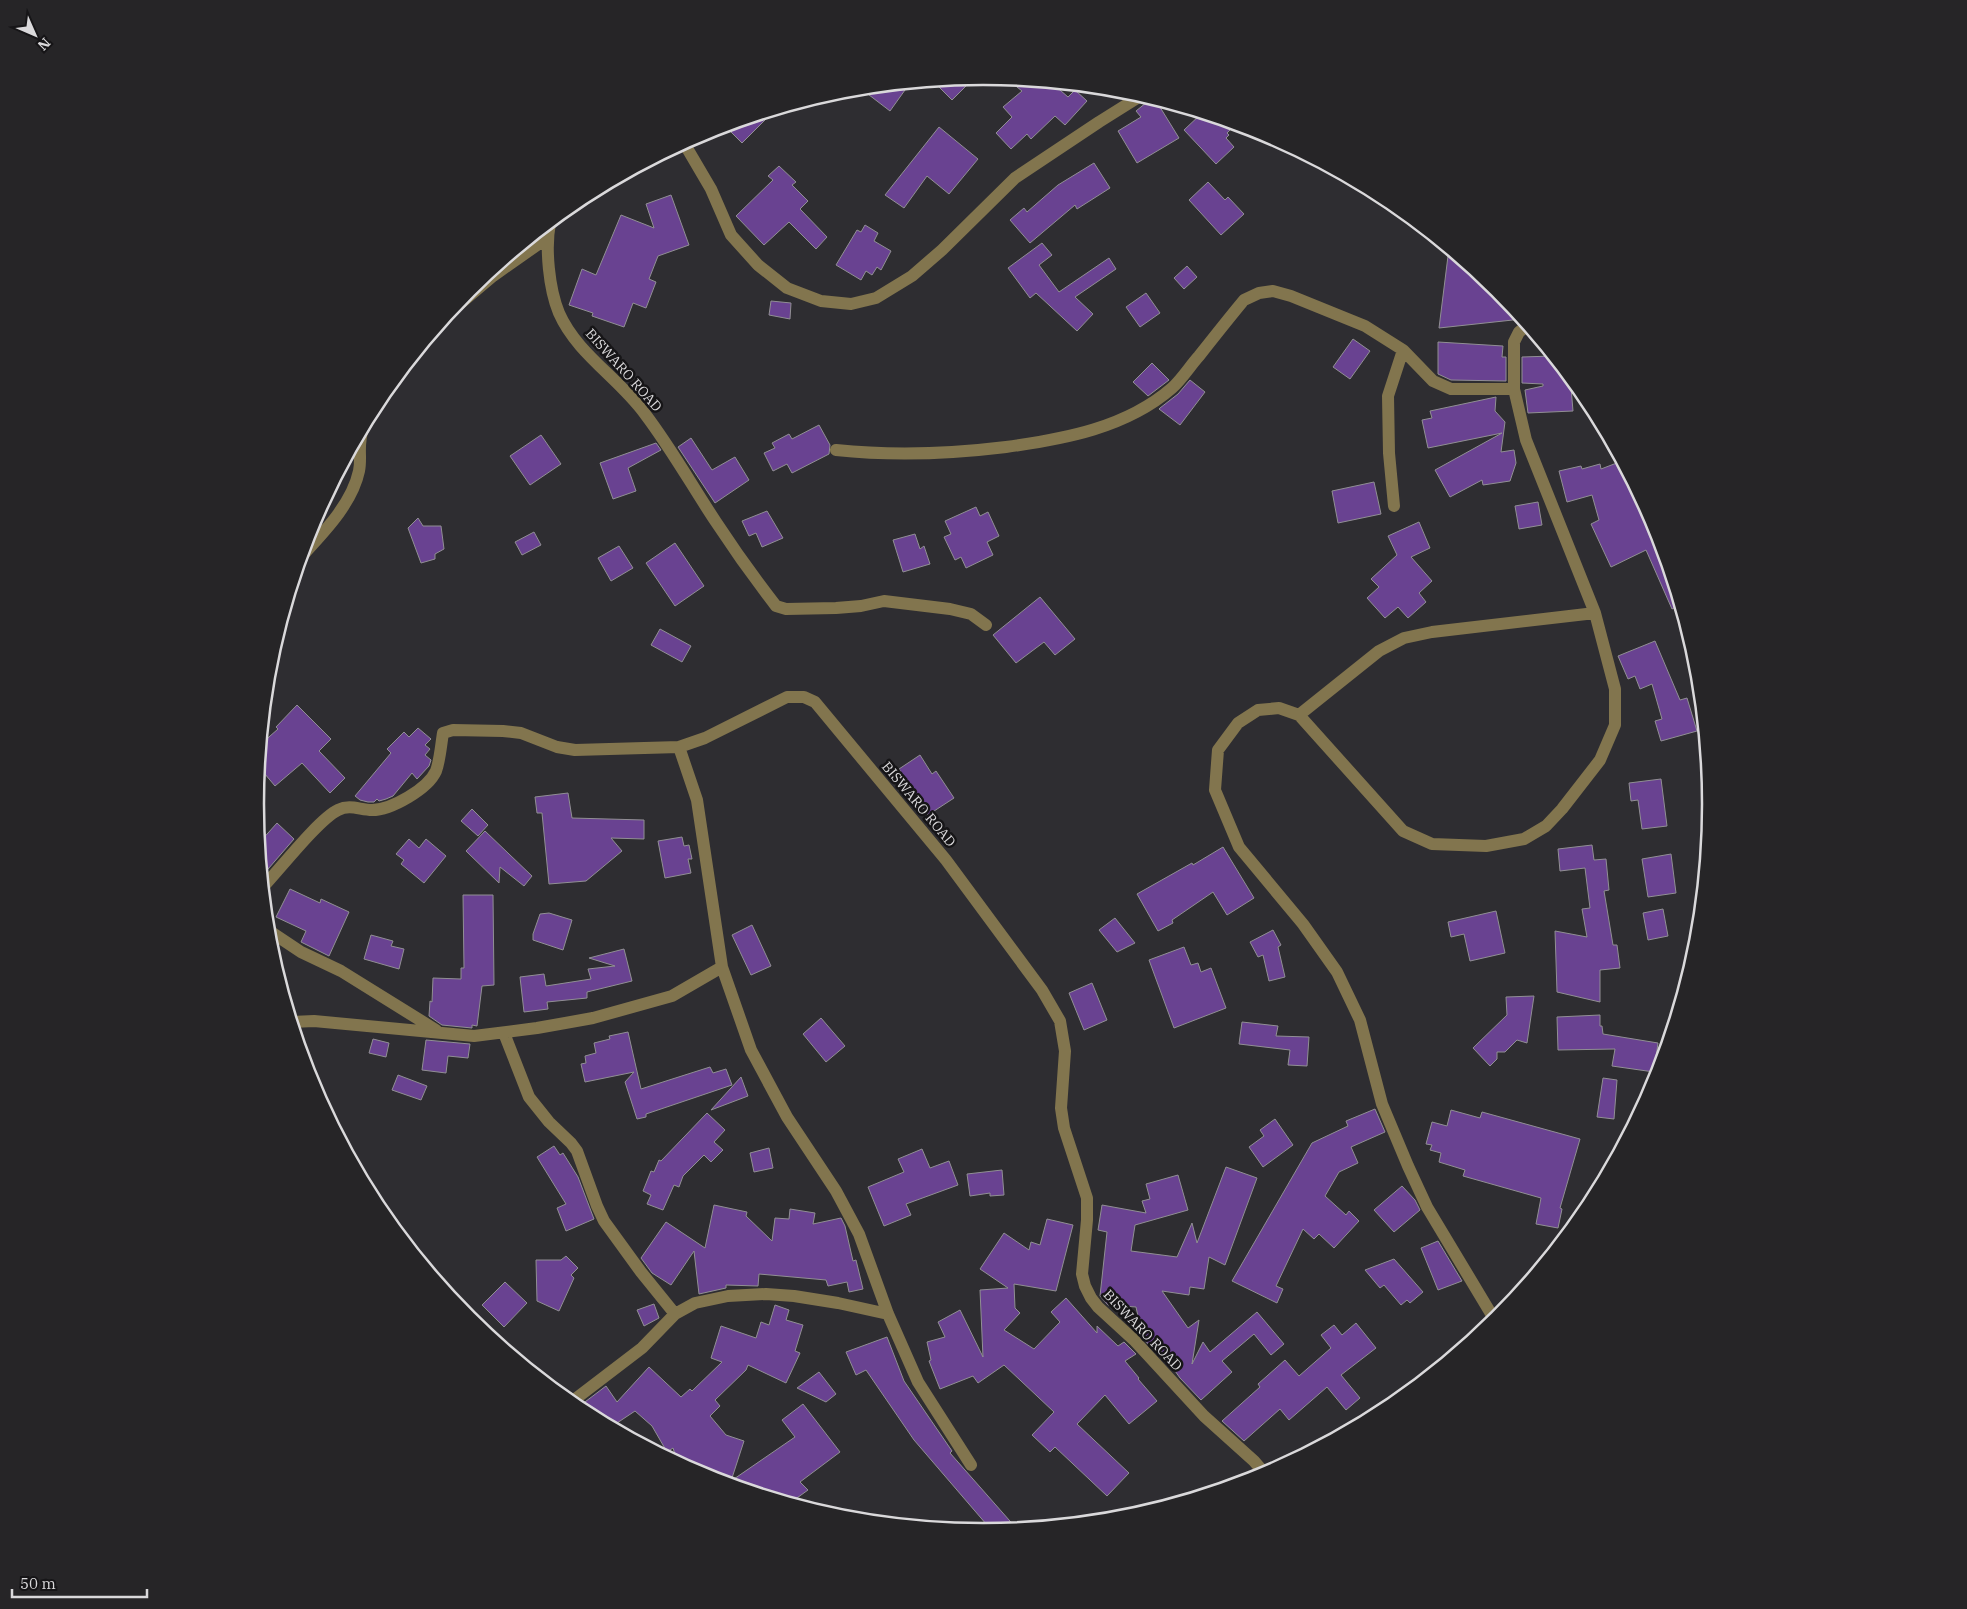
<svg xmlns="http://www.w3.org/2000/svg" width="1967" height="1609" font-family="'IBM Plex Serif',serif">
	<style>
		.building { fill: #694291; stroke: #918f94 }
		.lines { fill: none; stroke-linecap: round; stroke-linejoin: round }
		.minor { stroke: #82754e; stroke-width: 12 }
		.labels { text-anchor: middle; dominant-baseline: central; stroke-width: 5; stroke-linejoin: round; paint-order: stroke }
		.street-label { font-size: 14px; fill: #dad9db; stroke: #161517 }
		.rim { fill: none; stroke: #dad9db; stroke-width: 2.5 }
	</style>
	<rect width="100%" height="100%" fill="#2e2d31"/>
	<path class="building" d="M975,77L952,100L933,81L948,80Z
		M1007,79L1052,83L1068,97L1075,90L1087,101L1065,125L1055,116L1031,139L1027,134L1011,149L996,133L1012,117L1003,107L1022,91Z
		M910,83L890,111L860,88L903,84Z
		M1152,98L1155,99L1179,138L1137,163L1118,131L1141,117L1136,111Z
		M775,110L742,143L725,126L747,119Z
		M1202,113L1236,124L1227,133L1229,135L1226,138L1234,147L1216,164L1184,130Z
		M939,127L978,159L949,194L927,176L904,208L885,195Z
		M1094,163L1110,188L1077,209L1075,205L1030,243L1010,220L1024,208L1027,212L1058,185Z
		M779,166L796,182L792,185L808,201L800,209L827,237L816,249L789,222L764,245L736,216L773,180L768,176Z
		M1208,182L1225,200L1228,197L1244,214L1221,235L1189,200Z
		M671,195L689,245L658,256L649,279L656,282L646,308L633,303L624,327L592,316L593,313L569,305L582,269L596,275L621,215L654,228L646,204Z
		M865,225L878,233L874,241L891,251L881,270L877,267L872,275L866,271L861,280L836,265L857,230L861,232Z
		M1042,243L1052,255L1039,265L1059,292L1109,258L1116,269L1075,297L1093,314L1077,331L1036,293L1030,298L1008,268Z
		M1448,256L1459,257L1499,290L1522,319L1439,328Z
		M1187,266L1197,277L1184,289L1174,278Z
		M1146,293L1160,313L1140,327L1126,307Z
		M771,301L791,303L790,319L769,315Z
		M1353,339L1370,351L1350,379L1333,367Z
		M1438,342L1503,346L1502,357H1506V381L1451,380L1438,374Z
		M1553,356L1578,387H1571L1573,411L1528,413L1525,390L1543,386V384L1522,383V357Z
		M1152,363L1169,380L1148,396L1133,382Z
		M1190,380L1205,392L1180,425L1159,409L1160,408L1178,394Z
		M1496,397L1495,411L1505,422L1501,452L1514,450L1516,463L1510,481L1483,485L1482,480L1450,497L1435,470L1502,433L1428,448L1422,420L1432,418L1430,411Z
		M819,425L830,445L829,454L792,473L787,464L773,471L764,453L775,448L772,443L789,434L792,439Z
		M541,435L561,464L530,485L510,456Z
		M691,438L712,470L735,457L749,480L715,503L678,447Z
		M656,443L661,450L628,468L636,491L613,499L600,463Z
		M1622,461L1656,526L1680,605L1672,609L1646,550L1611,567L1591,524L1599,520L1592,495L1567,502L1559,471L1581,466L1582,469L1600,464L1601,469Z
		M1374,482L1381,514L1338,523L1332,491Z
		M1538,502L1542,525L1519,529L1515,506Z
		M976,507L980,516L988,512L999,536L987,542L993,555L966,568L961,557L955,560L944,537L951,534L945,521Z
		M767,511L783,538L762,547L756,533L749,536L742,521Z
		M418,518L423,526H441L444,549L435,554V559L421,563L408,528Z
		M1419,522L1430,548L1411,557L1432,581L1419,593L1426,602L1408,618L1398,607L1385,618L1367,598L1379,587L1371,579L1397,555L1388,536Z
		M534,532L541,545L522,555L515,542Z
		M915,534L920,549L924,546L930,564L903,572L893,540Z
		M675,543L704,586L675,606L646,563Z
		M619,546L633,568L611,581L598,558Z
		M1040,597L1075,639L1055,655L1044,642L1016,663L993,635Z
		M660,629L691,646L682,662L651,645Z
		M1655,641L1680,700L1687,698L1697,731L1661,741L1655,721L1662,719L1652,684L1640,689L1635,676L1628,679L1618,656Z
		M297,705L331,739L319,751L345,778L330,793L302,763L275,786L259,767L261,744L278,729L276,727Z
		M418,728L431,739L425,745L430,749L425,755L431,760L429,766L417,779L412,773L393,796L386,799L379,801L377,799L374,802H368L360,800L355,796L391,753L387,749L404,732L409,737Z
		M920,755L932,774L936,771L954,798L928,815L899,769Z
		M1661,779L1667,826L1642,829L1638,800L1631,801L1629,783Z
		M568,793L572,818L644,820V839L611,838L622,851L586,881L549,884L542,813H537L535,797Z
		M472,809L488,825L478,836L461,821Z
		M277,823L294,839L262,876L259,843Z
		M485,831L532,876L524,886L500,867L499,883L466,851Z
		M682,837L684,846L689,845L692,859H688L691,873L665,878L658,841Z
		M409,839L419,848L426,839L446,856L424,883L401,864L404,860L396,854Z
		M1592,845L1594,860L1606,859L1609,890L1604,891L1613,945H1617L1620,968L1600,970V1002L1557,992L1555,931L1587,937L1582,909L1590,908L1585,868L1560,871L1558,849Z
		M1223,847L1254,898L1227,915L1213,892L1172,920L1173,923L1158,931L1137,894L1192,863L1193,865Z
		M1671,854L1676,893L1648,897L1642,859Z
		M290,889L320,903L321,899L349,912L329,956L301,942L306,931L276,917Z
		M463,895H493L494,985L482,986L477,1026L472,1025V1028L442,1025L429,1016L430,1001L432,1002L433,978L461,979V968H464Z
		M1663,909L1668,936L1648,940L1643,913Z
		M1496,911L1505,953L1470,961L1464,934L1451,937L1448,922Z
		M549,913L572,920L563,950L533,940V934L540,914Z
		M1115,918L1135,943L1117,952L1099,930Z
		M752,925L771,966L751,975L732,935Z
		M1273,930L1281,945L1278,947L1285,977L1269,981L1263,955L1258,957L1250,942Z
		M371,935L393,941L391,946L404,949L399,969L364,959Z
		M1184,947L1191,965L1198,963L1201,972L1211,968L1226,1008L1174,1028L1149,960Z
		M624,949L632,981L587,992V998L547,1002L548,1009L524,1012L520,977L544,974L546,986L591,979L588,969L615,966L589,958Z
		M1092,983L1107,1020L1084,1030L1069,993Z
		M1534,996L1527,1043L1517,1040L1505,1052H1497V1059L1490,1066L1473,1048L1507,1015L1506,997Z
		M1600,1015V1026H1602L1603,1034L1658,1043L1654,1072L1612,1066L1615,1049L1558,1050L1557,1017Z
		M821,1018L845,1046L826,1062L803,1034Z
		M1242,1022L1278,1026L1276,1036L1309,1037L1307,1066L1288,1065L1290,1050L1239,1044Z
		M628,1032L641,1089L710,1067L713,1073L726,1069L732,1085L646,1114V1117L637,1119L625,1082L634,1072L585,1082L581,1064L586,1063L585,1056L596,1053L594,1043L610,1039L609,1036Z
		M373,1039L389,1043L386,1057L369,1053Z
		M426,1040L470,1044L468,1058L448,1056L446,1073L422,1070Z
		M398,1075L427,1086L421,1100L392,1090Z
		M741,1077L748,1096L711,1110Z
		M1603,1078L1617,1080L1614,1119L1597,1117Z
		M1375,1109L1385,1132L1351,1147L1358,1163L1339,1172L1325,1196L1346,1215L1349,1211L1359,1221L1334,1248L1319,1234L1314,1239L1303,1229L1276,1286L1283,1289L1277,1303L1232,1281L1312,1143L1348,1126L1346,1121Z
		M1451,1110L1480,1118L1482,1112L1580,1139L1560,1208L1562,1209L1558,1228L1536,1224L1541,1198L1463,1176L1465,1170L1439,1162L1441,1153L1430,1150L1432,1145L1426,1144L1432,1122L1447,1126Z
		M707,1113L725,1130L714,1142L723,1150L711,1162L704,1155L683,1176L679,1187L674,1185L663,1210L647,1204L651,1195L643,1191L651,1171L654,1172L659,1160L661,1161Z
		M1275,1119L1293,1145L1263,1167L1249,1147L1264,1136L1260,1130Z
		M554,1146L560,1155L563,1153L578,1177L594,1219L566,1231L557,1208L566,1204L537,1157Z
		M769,1148L773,1168L754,1172L750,1153Z
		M922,1149L930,1168L949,1161L958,1185L906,1204L911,1215L884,1226L868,1187L904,1172L898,1159Z
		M1226,1167L1257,1178L1225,1265L1209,1257L1204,1289L1190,1287L1189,1295L1162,1291L1188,1328L1199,1320L1192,1364L1203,1342L1210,1352L1257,1312L1284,1344L1271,1355L1254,1334L1222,1361L1232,1372L1201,1400L1180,1378L1154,1341L1149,1345L1138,1332L1141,1330L1136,1307L1108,1305L1100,1296L1107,1232L1098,1230L1102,1205L1146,1213L1142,1201L1150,1199L1146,1184L1178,1175L1188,1210L1135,1225L1131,1251L1177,1257L1192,1223L1197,1243Z
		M1002,1170L1004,1195L990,1196V1193L970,1196L967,1174Z
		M1402,1186L1415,1200L1420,1210L1394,1232L1374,1210Z
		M714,1205L747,1212L746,1216L772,1241L775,1218L789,1219L790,1209L815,1213L813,1224L841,1218L845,1226L853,1261L856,1260L863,1289L849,1292L847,1282L828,1286L826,1280L759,1274L758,1286L726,1285V1288L699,1294L694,1251L671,1285L652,1273L641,1258L666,1222L705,1248Z
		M1047,1219L1073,1225L1056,1291L1014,1284L1015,1308L1020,1313L1004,1330L1034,1349L1060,1322L1051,1312L1066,1298L1097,1333V1326L1118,1346L1124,1342L1136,1354L1125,1361L1139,1378L1138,1379L1157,1401L1129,1424L1105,1395L1077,1424L1129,1473L1107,1496L1055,1447L1050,1452L1032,1435L1054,1412L1004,1365L978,1383L973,1376L940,1389L929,1361L931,1360L927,1342L945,1337L938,1322L960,1310L983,1357L980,1290L1008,1288L980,1269L1004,1233L1029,1250L1031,1242L1040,1245Z
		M1438,1241L1462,1281L1438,1290L1421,1248Z
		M566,1256L578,1268L571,1275L574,1278L559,1311L537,1301L536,1260H561Z
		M1394,1259L1423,1292L1410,1303L1407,1300L1401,1305L1384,1285L1380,1288L1365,1270Z
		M505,1282L527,1303L504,1327L482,1305Z
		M654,1304L659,1318L644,1326L637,1310Z
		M775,1305L789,1310L786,1320L803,1325L795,1351L800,1353L786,1383L748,1365L746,1370L715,1400L720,1406L710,1416L726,1435L744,1441L731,1481L795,1437L782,1420L803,1404L840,1452L800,1482L808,1490L790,1503L715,1480L709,1475L703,1476L678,1463L673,1448L667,1452L652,1426L635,1411L611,1427L577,1408L606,1386L617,1402L649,1367L681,1397L690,1389L692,1391L722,1362L711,1358L721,1326L756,1338L761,1322L769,1325Z
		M1356,1323L1376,1348L1341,1375L1360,1398L1346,1410L1327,1387L1289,1420L1280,1409L1244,1441L1222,1421L1260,1387L1258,1384L1285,1360L1299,1376L1331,1348L1321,1335L1334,1325L1342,1335Z
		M887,1337L904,1381L952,1451L950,1453L1017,1529L993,1532L914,1440L866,1370L856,1375L846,1352Z
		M819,1372L836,1394L826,1402L797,1388Z"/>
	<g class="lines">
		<path class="minor" d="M684,143L711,189L731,235L758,265L787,288L821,301L851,304L876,298L912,276L942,250L1015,178L1099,122L1142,95
			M550,223C545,248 549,289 559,313C577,354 619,378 645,414C671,448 692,486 716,522C735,551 755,579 776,606L786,609L836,608L861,606L884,601L950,609L971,614L986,625
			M448,314L493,276L547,238
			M836,450C893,456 949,454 1006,447C1064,439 1126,428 1172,388C1182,379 1190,366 1199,356C1214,337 1229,318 1244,300L1259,293L1273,291L1291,296L1365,326L1403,350L1433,381L1451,389H1514
			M1394,506L1389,453L1388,396L1403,350
			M301,557C323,533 352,504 359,471C362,457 357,445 363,429
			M1299,715L1379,651L1404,638L1432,632L1595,613
			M679,747L697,800L722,967L751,1050L787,1117L836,1191L859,1234L888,1314L918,1382L971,1465
			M263,887C280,869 319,819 338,810C350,804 360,810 372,810C391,810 428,789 436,771C440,760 441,745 443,733L453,730L503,731L521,733L557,747L575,750L679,747L705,738L787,697H804L815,702L946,860L1042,990L1060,1021L1065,1051L1061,1108L1064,1128L1087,1198V1220L1082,1274L1085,1286L1091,1298L1098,1307L1134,1340L1204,1416L1254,1461L1266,1475
			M268,930L301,952L341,971L436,1030
			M292,1022L314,1021L474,1036L537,1028L593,1018L672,996L722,967
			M504,1033L529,1097L549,1122L571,1143L577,1151L597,1206L604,1221L641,1272L675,1314
			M1496,1322L1427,1207L1408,1166L1382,1104L1360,1020L1337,972L1303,924L1239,847L1215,790L1218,750L1238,723L1258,710L1279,708L1299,715L1403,831L1432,844L1486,846L1524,839L1546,826L1562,809L1600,760L1615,725V689L1595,613L1526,440L1514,389V342L1519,332L1528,325
			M570,1403L642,1348L675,1314L695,1303L728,1296L766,1294L794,1296L838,1303L888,1314"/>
	</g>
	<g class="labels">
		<g class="street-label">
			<text transform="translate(624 370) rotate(48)">BISWARO ROAD</text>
			<text transform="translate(919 804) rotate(50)">BISWARO ROAD</text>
			<text transform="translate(1143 1330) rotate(46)">BISWARO ROAD</text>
		</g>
	</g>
	<path d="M0 0H1967V1609H0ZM264 804a719 719 0 1 1 1438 0a719 719 0 1 1-1438 0Z" fill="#262527" fill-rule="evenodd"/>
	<path class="rim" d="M264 804a719 719 0 1 1 1438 0a719 719 0 1 1-1438 0Z"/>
	<g transform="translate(35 35) rotate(135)" stroke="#161517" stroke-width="4" paint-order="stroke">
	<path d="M0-4L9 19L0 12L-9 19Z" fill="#dad9db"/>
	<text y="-8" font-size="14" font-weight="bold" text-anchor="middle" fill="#dad9db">N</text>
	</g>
	<path d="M12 1589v8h135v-8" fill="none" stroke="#dad9db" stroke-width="2.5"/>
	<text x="20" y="1589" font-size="15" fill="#dad9db" stroke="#161517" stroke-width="4" paint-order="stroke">50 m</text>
</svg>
